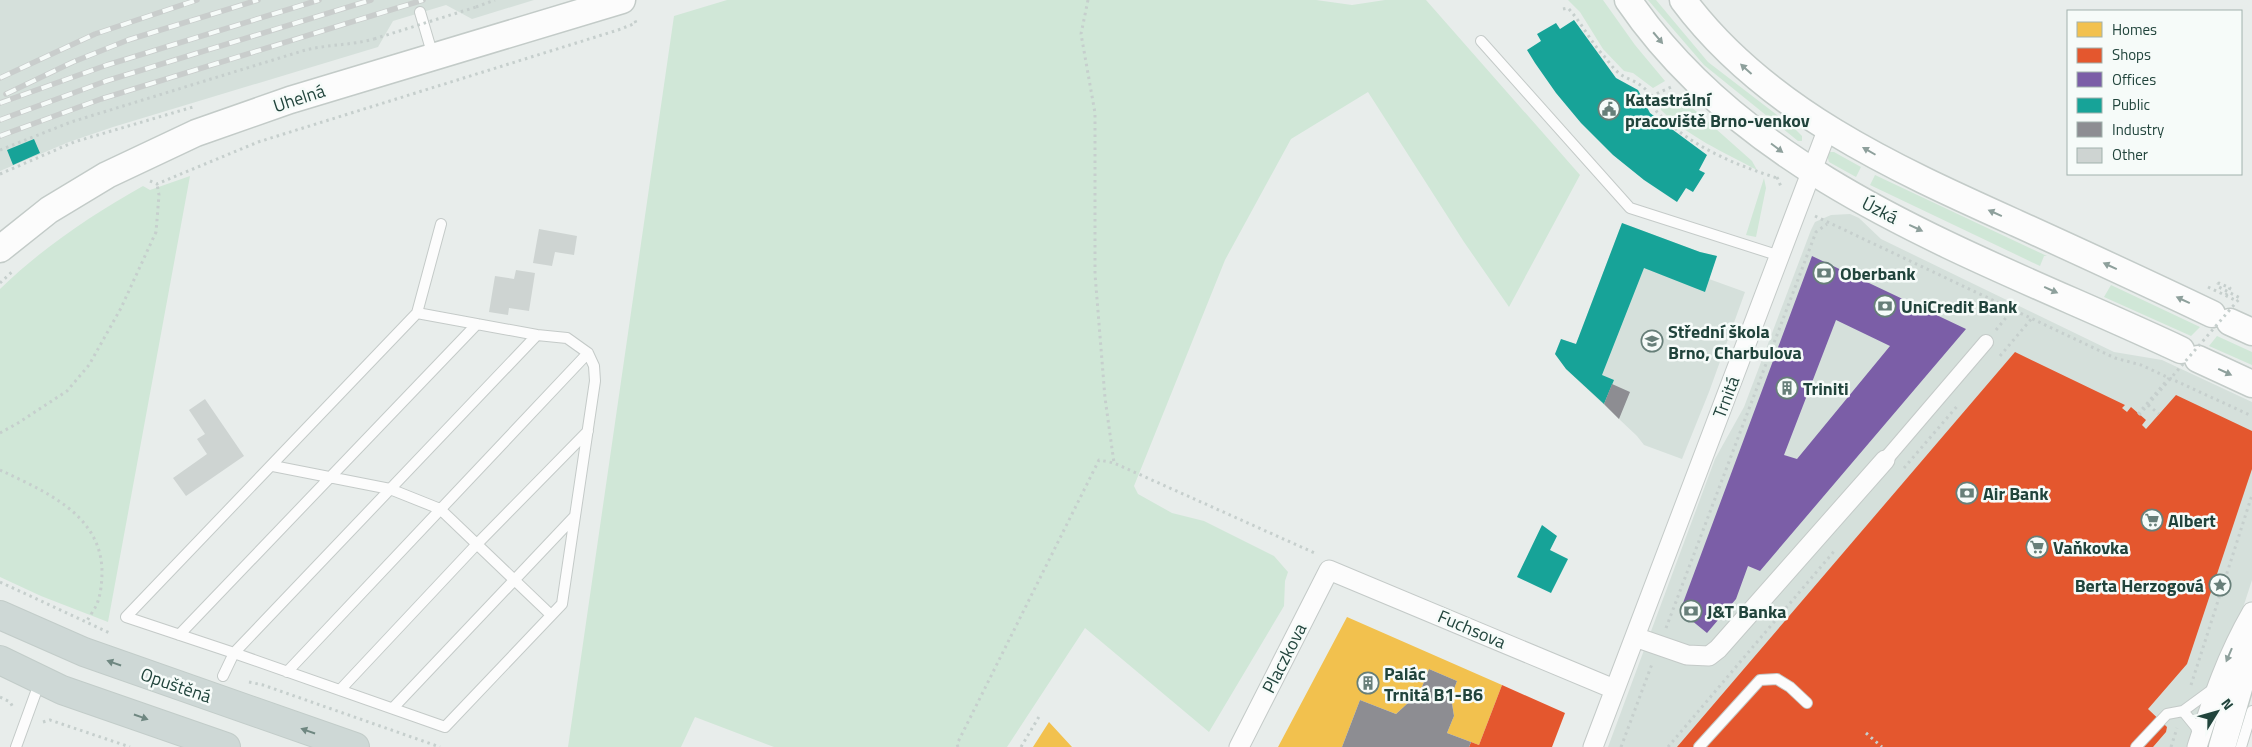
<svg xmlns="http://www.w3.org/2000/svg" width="2252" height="747" font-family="'Titillium Web',sans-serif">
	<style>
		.built { fill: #d5e0db }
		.green { fill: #d0e7d7 }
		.homes { fill: #f2c14e }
		.shops { fill: #e4572e }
		.offices { fill: #7b5ea7; fill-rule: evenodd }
		.public { fill: #17a398 }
		.industry { fill: #8d8d92 }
		.building { fill: #ced4d2 }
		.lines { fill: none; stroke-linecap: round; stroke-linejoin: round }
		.service-casing { stroke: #c4cac8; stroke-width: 12 }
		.pedestrian-casing { stroke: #c4cac8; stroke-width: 16 }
		.minor-casing { stroke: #c4cac8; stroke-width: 21 }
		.secondary-casing { stroke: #c3cbc8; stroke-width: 29 }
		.primary-casing { stroke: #c2ccc9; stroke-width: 30 }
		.path { stroke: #c6cfcd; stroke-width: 3; stroke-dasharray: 2.5 4; stroke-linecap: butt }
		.service { stroke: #fcfcfc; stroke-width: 10 }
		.pedestrian { stroke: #fcfcfc; stroke-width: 14 }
		.minor { stroke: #fcfcfc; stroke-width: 19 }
		.secondary { stroke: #fcfcfc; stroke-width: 26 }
		.primary { stroke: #ced8d6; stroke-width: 28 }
		.rail-casing { stroke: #c9cdcc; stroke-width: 5.5 }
		.rail { stroke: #f6fbf9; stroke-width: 4; stroke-dasharray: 11; stroke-linecap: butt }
		.path-bridge { stroke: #c6cfcd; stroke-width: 3; stroke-dasharray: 2.5 4; stroke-linecap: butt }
		.oneway { fill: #8ea09c }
		.oneway2 { fill: #6f8781 }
		.labels { text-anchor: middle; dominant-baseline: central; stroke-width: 5; stroke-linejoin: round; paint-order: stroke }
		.street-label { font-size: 18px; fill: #21443c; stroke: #f6fbf9 }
		.poi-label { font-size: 18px; font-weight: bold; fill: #21443c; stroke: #f6fbf9; text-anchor: start }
	</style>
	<rect width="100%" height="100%" fill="#e8edeb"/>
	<path class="built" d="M0,0H534L472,19L446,5L393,21L378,47L113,127L69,142L0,171Z
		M1850,214L1859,218L1881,239L2114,352L2162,360L2252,402V580L2198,747H1608L1715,459L1744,407L1811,230L1815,222L1831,215Z
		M1622,223L1700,252L1717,256L1709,279L1745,292L1709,392L1682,459L1644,445L1637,436L1566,369L1555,354L1561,339L1576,344Z"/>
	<path class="green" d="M727,0H1316L1352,5L1385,0H1426L1580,175L1509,307L1464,242L1368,92L1291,139L1225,260L1134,486L1138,494L1172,513L1204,521L1274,556L1288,572L1285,581L1284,606L1209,732L1085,628L1007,747H774L695,717L681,747H568L674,16Z
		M1568,0H1603L1635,45L1665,81L1653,88L1633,73L1624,71L1603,49L1580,12Z
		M1648,0H1656L1708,62L1794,128L1802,136V141H1798L1704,65Z
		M1672,94L1680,97L1752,161L1757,170C1723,152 1689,137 1661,110V102Z
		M1830,152H1834L1861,167L1856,177L1829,162L1827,155Z
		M1875,175L2047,256H2044L2040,266L1870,185Z
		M190,176L108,622L41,596L0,577V289C42,248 93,214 143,186L150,190Z
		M1764,178L1766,188L1756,237L1746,235Z
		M2111,285L2200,327L2191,336L2104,297Z
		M2217,336L2252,352V365L2209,346Z"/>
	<path class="homes" d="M1347,617L1502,685L1479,745L1447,733L1454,716L1451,697L1457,681L1429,669L1420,692L1396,714L1360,700L1342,747H1278Z
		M1049,722L1072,747H1033Z"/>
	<path class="shops" d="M2015,352L2125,405L2122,408L2127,412L2131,407L2146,420L2142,425L2146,429L2176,395L2252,431V469L2187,664L2148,709L2167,727L2166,732L2153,747H1677Z
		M1502,685L1565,713L1552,747H1469L1471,742L1479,745Z"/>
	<path class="offices" d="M1812,256L1966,329L1760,571L1748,566L1736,599L1707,633L1680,611ZM1836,320L1890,346L1797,459L1784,455Z"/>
	<path class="public" d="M1574,20L1616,78L1638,90L1650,113L1707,155L1699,170L1705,173L1693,192L1686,188L1677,202L1644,180L1613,155L1581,123L1556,93L1535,63L1527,50L1541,41L1537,34L1556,23L1560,29Z
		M34,139L40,153L13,165L7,150Z
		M1622,223L1700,252L1717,256L1705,292L1644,268L1602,375L1614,380L1604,404L1566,369L1555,354L1561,339L1576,344Z
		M1542,525L1557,536L1550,550L1568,559L1551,593L1517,577Z"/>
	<path class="industry" d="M1612,384L1630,392L1619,419L1604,404Z
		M1429,669L1457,681L1451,697L1454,716L1447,733L1471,742L1469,747H1342L1360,700L1396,714L1420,692Z"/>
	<path class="building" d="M539,229L577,236L574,255L555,252L552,266L533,263Z
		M516,270L535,273L529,311L509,308L508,315L489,312L495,276L514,279Z
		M205,399L244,456L186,496L173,478L207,454L197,439L205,434L189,410Z"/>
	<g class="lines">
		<g class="service-casing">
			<path id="service" d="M420,12L433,56
				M1481,41L1630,208L1780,256
				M417,313L537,335L567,338L588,353L594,366L595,381L562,604L445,727L234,653L126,617L417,313L441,224
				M273,466L390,489L440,509L551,615
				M179,635L477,324
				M287,672L588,353
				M223,676L234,653L537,335
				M340,690L477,544L588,431
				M393,708L575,516
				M2183,711L2196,727L2199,737
				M16,747L40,681
				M1699,747L1760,680L1777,679L1790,687L1807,703
				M2136,747L2167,714L2183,711L2213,689
				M2241,747L2252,711"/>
		</g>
		<g class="pedestrian-casing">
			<path id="pedestrian" d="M1885,460L1986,342"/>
		</g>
		<g class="minor-casing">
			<path id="minor" d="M1635,637L1687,655L1709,656L1718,649L1885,460
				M1239,747L1329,570L1614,689
				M1593,747L1828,128
				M2197,747C2213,697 2226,657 2252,612"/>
		</g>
		<g class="secondary-casing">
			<path id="secondary" d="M1628,0C1754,185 1988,259 2181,350
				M1683,0C1765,110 1894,168 2016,223C2082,253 2147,283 2212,314
				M0,249L49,210L107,175L196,133L290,100L622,0
				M2230,322L2252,332
				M2198,359L2252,384
				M2222,747L2252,643"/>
		</g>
		<g class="primary-casing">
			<path id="primary" d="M0,615L84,652L355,747
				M0,660L62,690L226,747"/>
		</g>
		<path class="path" d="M1088,0L1081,34L1095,113V274L1105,398L1114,463
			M476,7L495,0
			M1563,9L1568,8C1581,22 1589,39 1602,54C1608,60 1613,69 1620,74C1627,79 1636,81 1643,87C1653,95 1652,107 1657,112C1690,146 1733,164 1777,178
			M1645,99L1671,87
			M0,150L71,122L299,52C324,44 349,46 374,39
			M0,174L74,142L193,107
			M1777,177L1782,189
			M150,181L157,184L258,142L618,30L636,23L634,18
			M1815,216L2115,358L2141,365L2252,416
			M0,283L14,270
			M2218,284L2219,283L2230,288L2226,295
			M1996,330L2013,309
			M2000,356L2032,318
			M2148,405L2159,414
			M2138,414L2169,378
			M0,433L18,423L67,391L89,365L121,308L156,232L159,195L157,184
			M1904,468L1959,404
			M0,470C44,491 101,514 102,571C102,581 101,592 98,601C96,608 90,615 87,621
			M0,582L112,634
			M1666,628L1816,232L1827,224
			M249,682L263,685L440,747
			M2191,685L2252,495
			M0,697L10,702L14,709
			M43,722L50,720L130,747
			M1866,733L1882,747
			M958,747L957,744L1099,460L1114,463L1317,554
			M1021,747L1040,715
			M1621,747L1652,664
			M1668,747L1836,549
			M2171,747L2177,728"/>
		<use href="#service" class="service"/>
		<use href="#pedestrian" class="pedestrian"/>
		<use href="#minor" class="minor"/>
		<use href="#secondary" class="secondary"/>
		<use href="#primary" class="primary"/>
		<g class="rail-casing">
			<path id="rail" d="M0,78L95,34L197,0
				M6,94L73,62L128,40L258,0
				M0,103L107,65L319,0
				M0,120L106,81L371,0
				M0,136L101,99L423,0"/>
		</g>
		<use href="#rail" class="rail"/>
		<path class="path-bridge" d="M374,39L476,7
			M2208,287L2237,301
			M2139,415L2240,298L2217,286L2218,284"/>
	</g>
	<defs><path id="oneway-solid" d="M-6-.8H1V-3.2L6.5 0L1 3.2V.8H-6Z" transform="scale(1.25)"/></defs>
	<g class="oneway">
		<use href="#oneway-solid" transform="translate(1658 38) rotate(50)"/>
		<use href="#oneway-solid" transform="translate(1746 69) rotate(-138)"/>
		<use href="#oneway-solid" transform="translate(1777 148) rotate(37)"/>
		<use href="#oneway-solid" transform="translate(1869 151) rotate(-150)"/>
		<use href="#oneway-solid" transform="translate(1995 213) rotate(-156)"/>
		<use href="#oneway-solid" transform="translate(1916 228) rotate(25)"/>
		<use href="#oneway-solid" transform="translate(2110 266) rotate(-155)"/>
		<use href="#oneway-solid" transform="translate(2051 290) rotate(24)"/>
		<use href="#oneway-solid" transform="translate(2183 300) rotate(-155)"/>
		<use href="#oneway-solid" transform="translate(2225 372) rotate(25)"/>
		<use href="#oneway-solid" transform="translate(2229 655) rotate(113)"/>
	</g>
	<g class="oneway2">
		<use href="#oneway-solid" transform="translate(114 663) rotate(-161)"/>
		<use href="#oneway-solid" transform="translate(141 717) rotate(19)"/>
		<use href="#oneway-solid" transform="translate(308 731) rotate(-161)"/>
	</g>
	<defs>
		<g id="civic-ring" transform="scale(1.125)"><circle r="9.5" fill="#f6fbf9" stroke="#677f79" stroke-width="1.5"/><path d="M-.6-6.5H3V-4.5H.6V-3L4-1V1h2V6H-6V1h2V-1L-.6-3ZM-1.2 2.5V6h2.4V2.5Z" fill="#677f79"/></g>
		<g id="bank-ring" transform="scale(1.125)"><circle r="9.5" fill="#f6fbf9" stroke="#677f79" stroke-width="1.5"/><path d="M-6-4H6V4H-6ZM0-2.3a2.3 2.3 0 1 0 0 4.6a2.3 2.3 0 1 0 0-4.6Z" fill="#677f79"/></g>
		<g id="school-ring" transform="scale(1.125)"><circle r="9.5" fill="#f6fbf9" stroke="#677f79" stroke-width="1.5"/><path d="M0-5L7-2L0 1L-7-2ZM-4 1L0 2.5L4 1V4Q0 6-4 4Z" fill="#677f79"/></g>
		<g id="building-ring" transform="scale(1.125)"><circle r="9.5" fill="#f6fbf9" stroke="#677f79" stroke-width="1.5"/><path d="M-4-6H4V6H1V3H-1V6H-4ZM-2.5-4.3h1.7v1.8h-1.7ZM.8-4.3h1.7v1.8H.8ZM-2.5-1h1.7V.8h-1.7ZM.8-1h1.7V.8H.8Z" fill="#677f79"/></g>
		<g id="supermarket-ring" transform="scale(1.125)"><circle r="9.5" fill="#f6fbf9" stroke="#677f79" stroke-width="1.5"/><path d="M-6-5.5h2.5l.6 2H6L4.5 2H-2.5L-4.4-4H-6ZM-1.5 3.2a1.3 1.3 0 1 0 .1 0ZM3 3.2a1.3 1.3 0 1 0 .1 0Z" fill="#677f79"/></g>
		<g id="sight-ring" transform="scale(1.125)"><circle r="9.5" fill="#f6fbf9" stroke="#677f79" stroke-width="1.5"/><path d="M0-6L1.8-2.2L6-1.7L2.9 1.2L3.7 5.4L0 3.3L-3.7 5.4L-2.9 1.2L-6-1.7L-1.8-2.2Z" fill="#677f79"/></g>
	</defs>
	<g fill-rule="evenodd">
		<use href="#civic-ring" x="1609" y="109"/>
		<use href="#bank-ring" x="1824" y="273"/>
		<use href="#bank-ring" x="1885" y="306"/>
		<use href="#school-ring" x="1652" y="341"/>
		<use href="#building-ring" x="1787" y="388"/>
		<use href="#bank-ring" x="1967" y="493"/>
		<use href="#supermarket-ring" x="2152" y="520"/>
		<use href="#supermarket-ring" x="2037" y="547"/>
		<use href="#sight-ring" x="2220" y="585"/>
		<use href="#bank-ring" x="1691" y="611"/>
		<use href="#building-ring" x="1368" y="683"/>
	</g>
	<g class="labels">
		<g class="street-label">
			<text transform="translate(299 98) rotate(-18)">Uhelná</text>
			<text transform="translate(1880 210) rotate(27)">Úzká</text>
			<text transform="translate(1726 397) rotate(-69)">Trnitá</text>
			<text transform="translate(1472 629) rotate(23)">Fuchsova</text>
			<text transform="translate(1284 658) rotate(-63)">Placzkova</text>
			<text transform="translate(176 685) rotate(19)">Opuštěná</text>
		</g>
		<g class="poi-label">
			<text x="1625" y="99">Katastrální<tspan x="1625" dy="21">pracoviště Brno-venkov</tspan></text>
			<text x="1840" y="273">Oberbank</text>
			<text x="1901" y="306">UniCredit Bank</text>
			<text x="1668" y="331">Střední škola<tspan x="1668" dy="21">Brno, Charbulova</tspan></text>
			<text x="1803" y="388">Triniti</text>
			<text x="1983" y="493">Air Bank</text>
			<text x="2168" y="520">Albert</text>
			<text x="2053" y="547">Vaňkovka</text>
			<text x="2204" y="585" text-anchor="end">Berta Herzogová</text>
			<text x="1707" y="611">J&amp;T Banka</text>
			<text x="1384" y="673">Palác<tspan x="1384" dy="21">Trnitá B1-B6</tspan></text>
		</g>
	</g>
	<rect x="2067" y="10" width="175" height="165" fill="#f6fbf9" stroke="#a1b2ad"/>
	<rect x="2077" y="22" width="25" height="15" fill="#f2c14e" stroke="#a1b2ad"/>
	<text x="2112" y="35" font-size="15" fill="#21443c">Homes</text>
	<rect x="2077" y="48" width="25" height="15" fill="#e4572e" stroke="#a1b2ad"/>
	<text x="2112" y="60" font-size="15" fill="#21443c">Shops</text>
	<rect x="2077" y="72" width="25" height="15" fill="#7b5ea7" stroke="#a1b2ad"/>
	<text x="2112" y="85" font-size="15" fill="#21443c">Offices</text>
	<rect x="2077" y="98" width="25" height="15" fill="#17a398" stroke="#a1b2ad"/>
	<text x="2112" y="110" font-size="15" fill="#21443c">Public</text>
	<rect x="2077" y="122" width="25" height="15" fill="#8d8d92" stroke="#a1b2ad"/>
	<text x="2112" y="135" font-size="15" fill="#21443c">Industry</text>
	<rect x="2077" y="148" width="25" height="15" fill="#ced4d2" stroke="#a1b2ad"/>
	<text x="2112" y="160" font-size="15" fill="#21443c">Other</text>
	<g transform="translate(2217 712) rotate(53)" stroke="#f6fbf9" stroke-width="4" paint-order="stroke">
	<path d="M0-4L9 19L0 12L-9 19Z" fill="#21443c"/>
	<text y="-8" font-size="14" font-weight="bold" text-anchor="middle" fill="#21443c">N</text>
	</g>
</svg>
